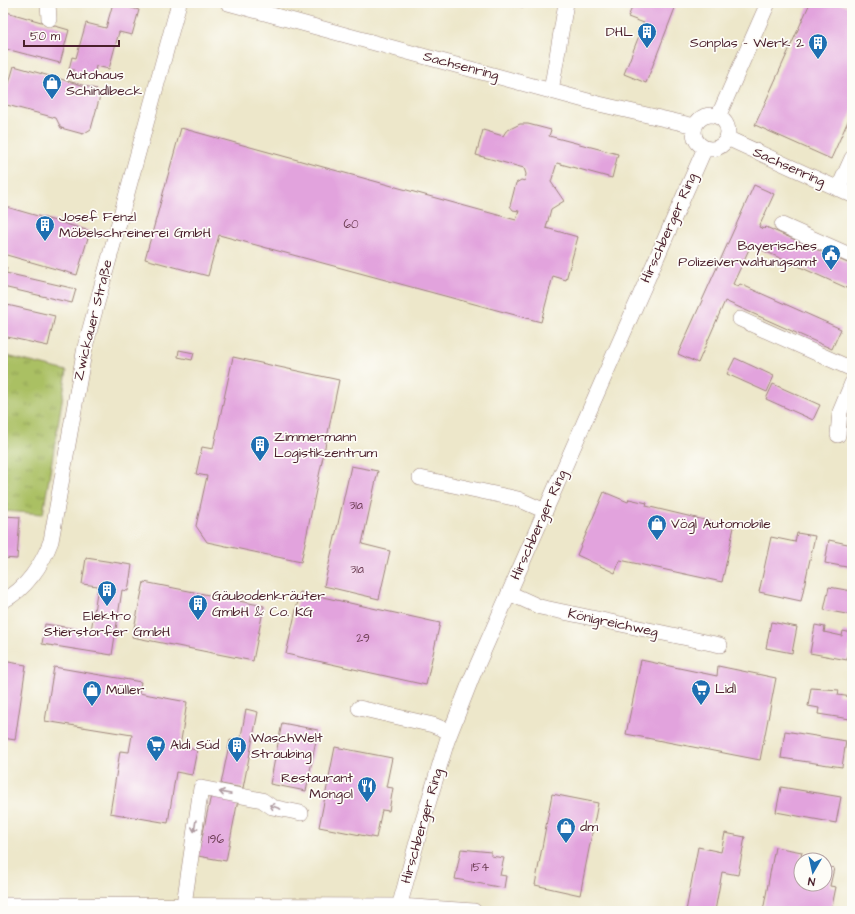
<svg xmlns="http://www.w3.org/2000/svg" width="855" height="914" font-family="'Architects Daughter',sans-serif">
	<style>
		.grass { fill: url(#grass-tufts); stroke: #7a7048 }
		.building { fill: #e2a3dd }
		.lines { fill: none; stroke-linecap: round; stroke-linejoin: round }
		.minor-casing { stroke: #9c837a; stroke-width: 16 }
		.minor { stroke: #fff; stroke-width: 15 }
		.oneway { stroke: #ae9aa0 }
		.labels { text-anchor: middle; dominant-baseline: central; stroke-width: 3.5; stroke-linejoin: round; paint-order: stroke }
		.number-label { font-size: 12px; fill: #704058 }
		.poi-label { font-size: 14px; fill: #4a1f2b; stroke: #fdfcf7; text-anchor: start }
		.street-label { font-size: 14px; fill: #4a1f2b; stroke: #fdfcf7 }
	</style>
	<defs>
		<pattern id="grass-tufts" width="24" height="20" patternUnits="userSpaceOnUse"><rect width="24" height="20" fill="#aac064"/><path d="M3 7l-1-3M5 7V3M7 7l1-3M15 17l-1-3M17 17v-4M19 17l1-3" fill="none" stroke="#8c9b53"/></pattern>
	</defs>
	<rect width="100%" height="100%" fill="#fdfcf7"/>
	<filter id="ink" filterUnits="userSpaceOnUse"><feTurbulence type="fractalNoise" baseFrequency=".025" numOctaves="2"/><feDisplacementMap in="SourceGraphic" scale="8" xChannelSelector="R" yChannelSelector="G"/><feConvolveMatrix kernelMatrix="1 2 1 2 8 2 1 2 1" color-interpolation-filters="sRGB"/></filter>
	<filter id="wash" filterUnits="userSpaceOnUse"><feTurbulence type="fractalNoise" baseFrequency=".012" numOctaves="4" result="noise"/><feDisplacementMap in="SourceGraphic" scale="16" xChannelSelector="R" yChannelSelector="G"/><feGaussianBlur stdDeviation="0.9" result="paint"/><feColorMatrix in="noise" values="0 0 0 0 0 0 0 0 0 0 0 0 0 0 0 0 0 1.4 0 .05"/><feComposite in="paint" operator="in"/></filter>
	<g filter="url(#wash)">
		<rect width="100%" height="100%" fill="#ede7ca"/>
		<path class="grass" d="M3,355L67,371L43,514L3,511Z"/>
		<g id="blocks">
			<path class="building" d="M113,3L139,10L132,35L119,32L109,69L96,66L94,76L90,74L88,79L73,75L74,70L69,69L72,57L76,58L86,23L106,28Z
				M501,3H523V7Z
				M634,3L651,5L652,3H677L646,83L624,74L644,23L628,17Z
				M810,3H839L852,9V112L831,159L755,125Z
				M3,11L69,30L60,63L6,49V51L3,50Z
				M14,66L96,89L100,96L91,129L83,134L61,128L56,118L3,104Z
				M520,124H528L551,130L549,136L618,154L612,178L557,163L551,182L564,201L551,209L546,228L578,237L566,280L553,276L541,322L219,235L208,276L145,259L181,128L516,220L519,211L513,210L510,206L516,183L521,180L525,181L526,174L524,168L476,155L483,130L503,136L506,131Z
				M754,185L774,194L759,227L764,229L766,227L852,265V283L849,289L751,245L733,284L738,286L740,284L841,329L832,349L725,301L698,363L678,354Z
				M3,206L90,231L77,275L3,254Z
				M3,267L7,268L6,273L76,289L72,303L3,287Z
				M3,304L55,316L48,346L3,336Z
				M179,350L194,353L192,360L178,357Z
				M233,357L339,380L301,562L207,542L196,526L207,476L196,474L202,447L213,449Z
				M735,358L774,376L767,392L727,374Z
				M773,384L820,405L813,420L766,399Z
				M351,466L378,471L362,544L390,551L379,599L324,586Z
				M604,492L628,502L629,499L647,503L646,506L734,527L722,582L620,560L615,573L577,555Z
				M3,516L20,517L17,559L3,558Z
				M797,533L815,536L801,601L759,592L771,537L795,542Z
				M829,540L852,545V568L825,563Z
				M86,558L132,565L128,591L122,590L112,655L42,644L45,624L91,631L98,586L82,584Z
				M144,582L264,606L253,661L132,637Z
				M829,587L852,591V615L824,610Z
				M300,592L440,623L426,685L286,654Z
				M771,622L797,627L792,653L766,648Z
				M815,625L825,627L824,632L842,636L843,631L852,633L847,660L810,653Z
				M641,660L717,676L718,666L776,678L760,760L626,734Z
				M3,661L26,665L15,740L3,738Z
				M54,667L141,682L139,693L187,702L180,747L197,750L192,775L176,772L168,823L110,813L120,751L129,752L132,735L45,721Z
				M811,688L839,690L838,695L852,697L850,719L818,714L819,708L808,706Z
				M246,709L258,712L243,788L221,784L230,740L240,742Z
				M282,723L318,730L306,791L270,784Z
				M785,731L846,741L842,767L781,758Z
				M335,747L392,758L386,787L393,788L389,811L382,810L376,838L319,827Z
				M781,787L841,797L836,823L776,812Z
				M552,794L598,803L580,895L535,885Z
				M211,795L238,800L226,861L198,856Z
				M725,833L745,837L738,875L722,872L715,911H686L698,847L721,852Z
				M775,847L802,852L800,862L801,884H825V866L834,868L830,886L836,887L831,911H763Z
				M461,849L491,852V856L504,858L500,875L506,876L504,888L455,879Z"/>
		</g>
	</g>
	<g filter="url(#ink)">
		<use href="#blocks" fill-opacity="0" stroke="#9c837a" stroke-width="1"/>
		<g class="lines">
			<g class="minor-casing">
				<path id="minor" d="M48,3L49,19
					M228,3L599,104L695,126
					M551,91L566,3
					M694 132a17 17 0 1 1 34 0a17 17 0 1 1-34 0Z
					M718,117L768,3
					M727,138L852,195
					M838,189L852,158
					M782,225L852,256
					M740,319L852,369
					M838,435L840,412L852,383
					M420,478L518,499L545,511
					M509,593L540,607L720,645
					M3,601C26,589 42,565 51,541L85,347L179,3
					M359,708L433,725L450,732
					M3,905L399,906L474,911
					M183,911L201,788L262,800L272,807L301,813
					M398,911L421,827L447,741L472,677L705,148"/>
			</g>
			<use href="#minor" class="minor"/>
		</g>
		<defs><path id="oneway-shaft" d="M-6 0H5M1.5-3L5.5 0L1.5 3" fill="none" stroke-width="1.6" stroke-linecap="round" stroke-linejoin="round"/></defs>
		<g class="oneway">
			<use href="#oneway-shaft" transform="translate(225 793) rotate(-169)"/>
			<use href="#oneway-shaft" transform="translate(275 807) rotate(-160)"/>
			<use href="#oneway-shaft" transform="translate(195 826) rotate(99)"/>
		</g>
	</g>
	<defs>
		<g id="building-pin" transform="scale(1)"><path d="M0 17L-7.5 6A9.5 9.5 0 1 1 7.5 6Z" fill="#1f6fb2" stroke="#fdfcf7"/><path d="M-4-6H4V6H1V3H-1V6H-4ZM-2.5-4.3h1.7v1.8h-1.7ZM.8-4.3h1.7v1.8H.8ZM-2.5-1h1.7V.8h-1.7ZM.8-1h1.7V.8H.8Z" fill="#fff"/></g>
		<g id="shop-pin" transform="scale(1)"><path d="M0 17L-7.5 6A9.5 9.5 0 1 1 7.5 6Z" fill="#1f6fb2" stroke="#fdfcf7"/><path d="M-5-2.5h2.3a2.7 3.5 0 0 1 5.4 0H5L5.5 6h-11ZM-1.5-2.5h3a1.5 2.3 0 0 0-3 0Z" fill="#fff"/></g>
		<g id="civic-pin" transform="scale(1)"><path d="M0 17L-7.5 6A9.5 9.5 0 1 1 7.5 6Z" fill="#1f6fb2" stroke="#fdfcf7"/><path d="M-.6-6.5H3V-4.5H.6V-3L4-1V1h2V6H-6V1h2V-1L-.6-3ZM-1.2 2.5V6h2.4V2.5Z" fill="#fff"/></g>
		<g id="supermarket-pin" transform="scale(1)"><path d="M0 17L-7.5 6A9.5 9.5 0 1 1 7.5 6Z" fill="#1f6fb2" stroke="#fdfcf7"/><path d="M-6-5.5h2.5l.6 2H6L4.5 2H-2.5L-4.4-4H-6ZM-1.5 3.2a1.3 1.3 0 1 0 .1 0ZM3 3.2a1.3 1.3 0 1 0 .1 0Z" fill="#fff"/></g>
		<g id="restaurant-pin" transform="scale(1)"><path d="M0 17L-7.5 6A9.5 9.5 0 1 1 7.5 6Z" fill="#1f6fb2" stroke="#fdfcf7"/><path d="M-5-6h1v4h1v-4h1v4h1v-4h1v5L-1.5 .5V6h-2V.5L-5-1ZM5-6V6H3V1.5H1.5Q1.5-4 5-6Z" fill="#fff"/></g>
	</defs>
	<g fill-rule="evenodd">
		<use href="#building-pin" x="647" y="32"/>
		<use href="#building-pin" x="818" y="43"/>
		<use href="#shop-pin" x="52" y="83"/>
		<use href="#building-pin" x="45" y="225"/>
		<use href="#civic-pin" x="831" y="254"/>
		<use href="#building-pin" x="260" y="445"/>
		<use href="#shop-pin" x="657" y="524"/>
		<use href="#building-pin" x="107" y="590"/>
		<use href="#building-pin" x="198" y="604"/>
		<use href="#supermarket-pin" x="701" y="689"/>
		<use href="#shop-pin" x="92" y="690"/>
		<use href="#supermarket-pin" x="156" y="745"/>
		<use href="#building-pin" x="237" y="746"/>
		<use href="#restaurant-pin" x="367" y="786"/>
		<use href="#shop-pin" x="566" y="827"/>
	</g>
	<g class="labels">
		<g class="number-label">
			<text x="351" y="224">60</text>
			<text x="356" y="505">31a</text>
			<text x="357" y="569">31a</text>
			<text x="363" y="638">29</text>
			<text x="216" y="839">196</text>
			<text x="480" y="867">154</text>
		</g>
		<g class="poi-label">
			<text x="633" y="32" text-anchor="end">DHL</text>
			<text x="804" y="43" text-anchor="end">Sonplas - Werk 2</text>
			<text x="66" y="75">Autohaus<tspan x="66" dy="16">Schindlbeck</tspan></text>
			<text x="59" y="217">Josef Fenzl<tspan x="59" dy="16">Möbelschreinerei GmbH</tspan></text>
			<text x="817" y="246" text-anchor="end">Bayerisches<tspan x="817" dy="16">Polizeiverwaltungsamt</tspan></text>
			<text x="274" y="437">Zimmermann<tspan x="274" dy="16">Logistikzentrum</tspan></text>
			<text x="671" y="524">Vögl Automobile</text>
			<text x="212" y="596">Gäubodenkräuter<tspan x="212" dy="16">GmbH &amp; Co. KG</tspan></text>
			<text x="107" y="616" text-anchor="middle">Elektro<tspan x="107" dy="16">Stierstorfer GmbH</tspan></text>
			<text x="715" y="689">Lidl</text>
			<text x="106" y="690">Müller</text>
			<text x="251" y="738">WaschWelt<tspan x="251" dy="16">Straubing</tspan></text>
			<text x="170" y="745">Aldi Süd</text>
			<text x="353" y="778" text-anchor="end">Restaurant<tspan x="353" dy="16">Mongol</tspan></text>
			<text x="580" y="827">dm</text>
		</g>
		<g class="street-label">
			<text transform="translate(461 66) rotate(15)">Sachsenring</text>
			<text transform="translate(789 167) rotate(24)">Sachsenring</text>
			<text transform="translate(669 228) rotate(-66)">Hirschberger Ring</text>
			<text transform="translate(93 320) rotate(-76)">Zwickauer Straße</text>
			<text transform="translate(539 525) rotate(-66)">Hirschberger Ring</text>
			<text transform="translate(613 623) rotate(12)">Königreichweg</text>
			<text transform="translate(422 826) rotate(-74)">Hirschberger Ring</text>
		</g>
	</g>
	<rect width="855" height="914" fill="none" stroke="#fdfcf7" stroke-width="16"/>
	<g transform="translate(813 872) rotate(189)"><circle r="19" fill="#fdfcf7" stroke="#b5a4a5"/>
	<path d="M0-3L7 15L0 10L-7 15Z" fill="#1f6fb2"/>
	<text y="-6" font-size="11" font-weight="bold" text-anchor="middle" fill="#4a1f2b">N</text>
	</g>
	<path d="M24 40v6h95v-6" fill="none" stroke="#4a1f2b" stroke-width="2"/>
	<text x="30" y="40" font-size="12" fill="#4a1f2b" stroke="#fdfcf7" stroke-width="3" paint-order="stroke">50 m</text>
</svg>
